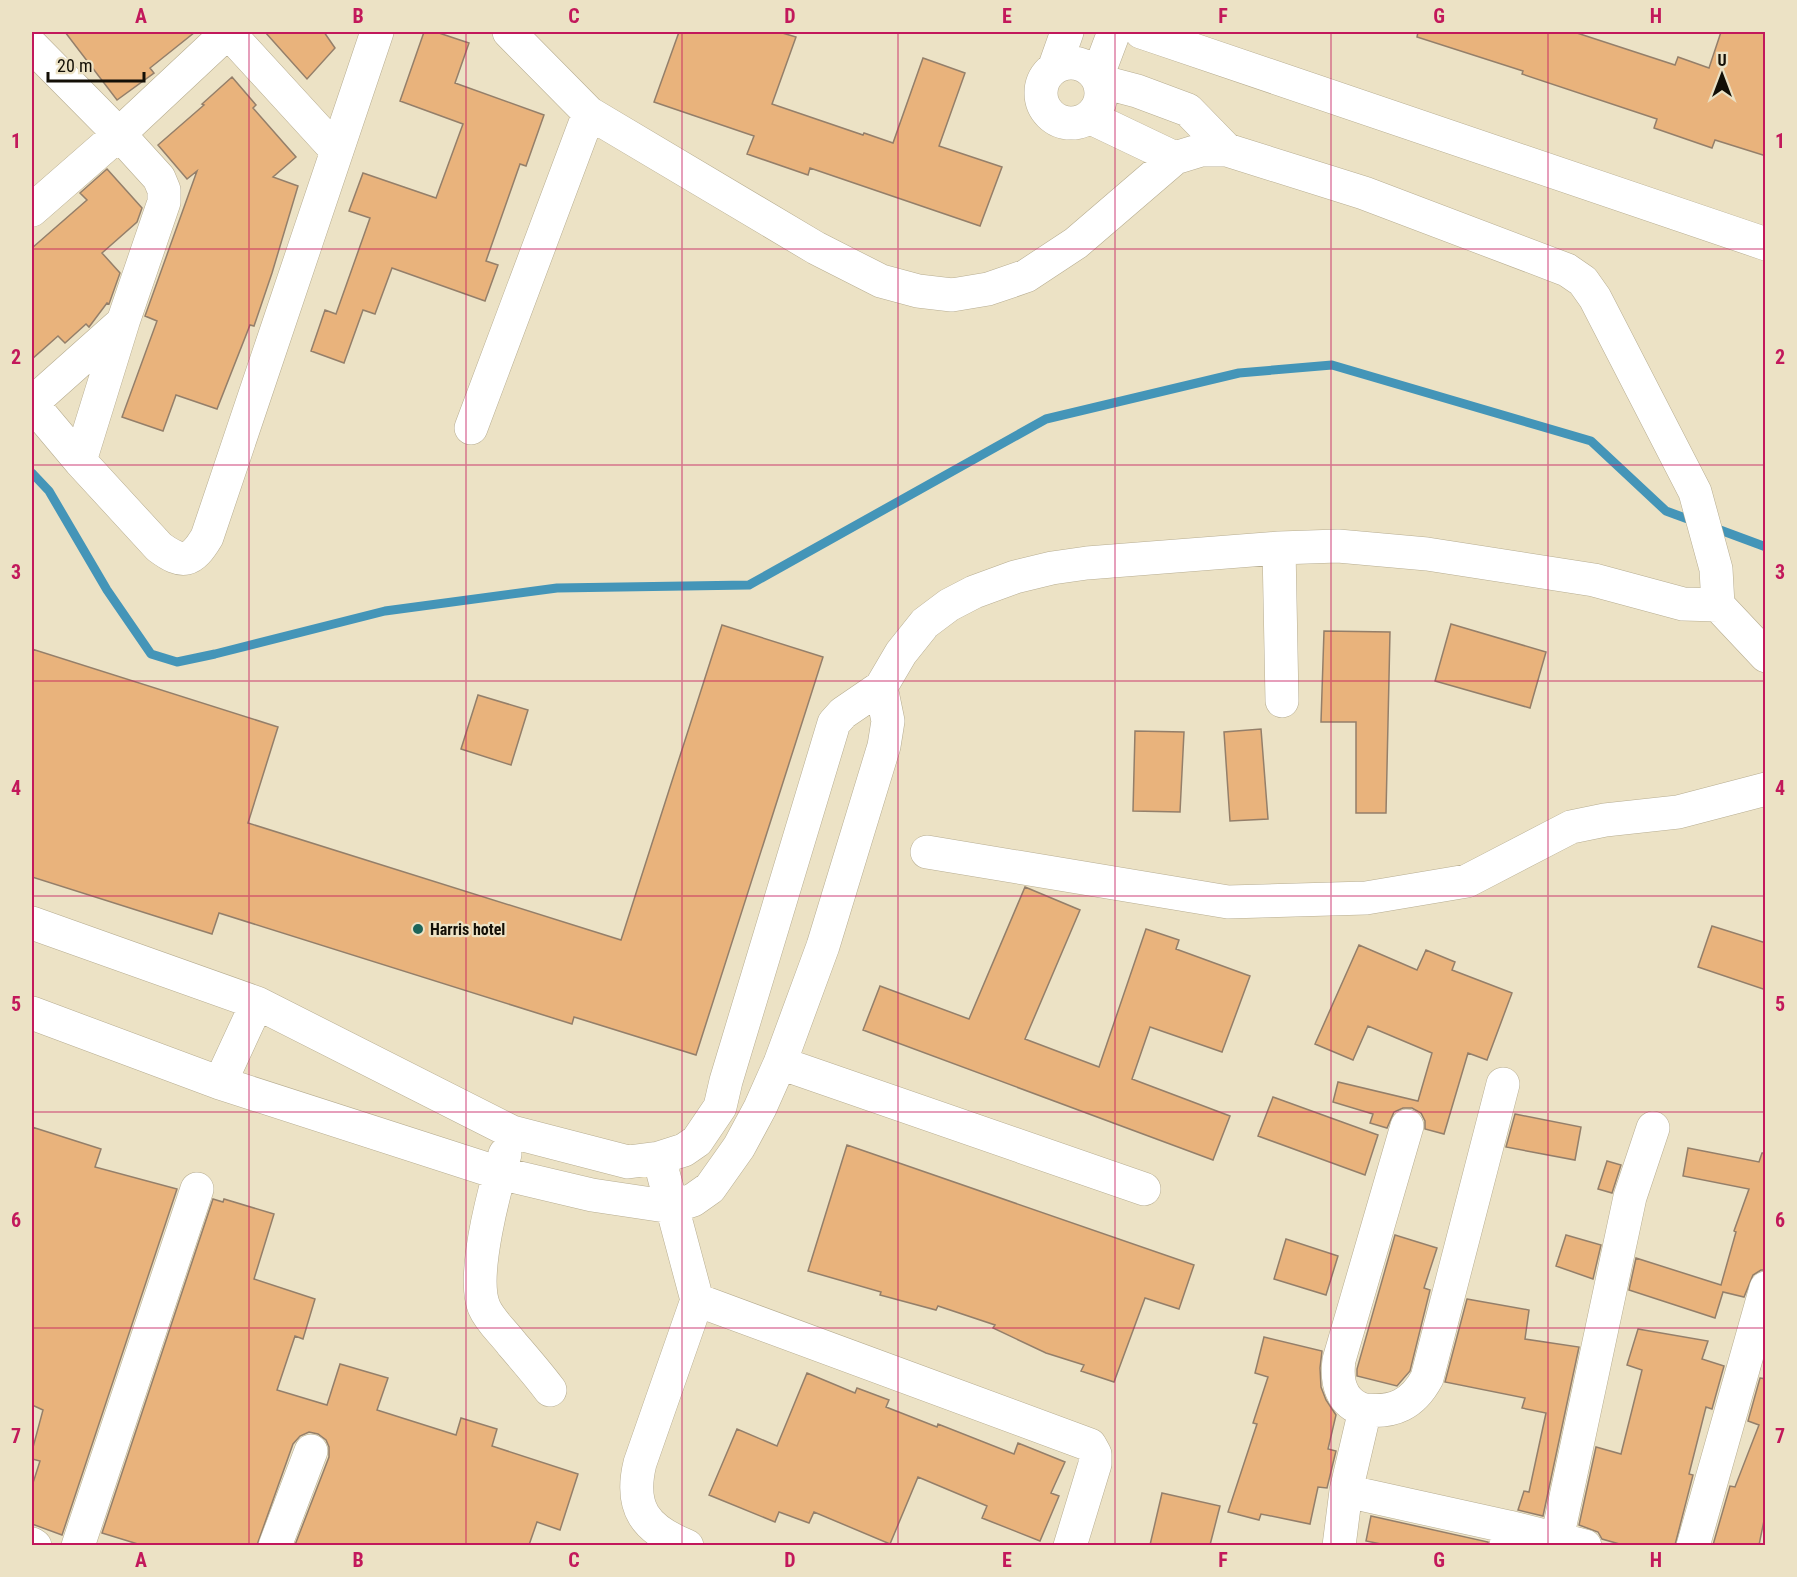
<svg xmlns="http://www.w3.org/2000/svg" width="1797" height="1577" font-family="'Roboto Condensed',sans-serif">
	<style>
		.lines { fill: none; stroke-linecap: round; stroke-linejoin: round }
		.stream { stroke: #4495b8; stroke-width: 9 }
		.building { fill: #e9b37c; stroke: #947f6a; stroke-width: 1.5 }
		.minor-casing { stroke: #b7ad91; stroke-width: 34 }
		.minor { stroke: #fff; stroke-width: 33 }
		.grid { fill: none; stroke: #c2185b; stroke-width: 1.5; stroke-opacity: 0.55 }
		.poi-dot { fill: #1e6559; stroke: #ece2c5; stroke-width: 2 }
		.labels { text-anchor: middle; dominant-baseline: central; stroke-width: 4.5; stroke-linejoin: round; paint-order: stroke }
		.poi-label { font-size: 16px; font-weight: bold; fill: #130f06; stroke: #ece2c5; text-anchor: start }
		.neatline { fill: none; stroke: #c2185b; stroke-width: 2 }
		.grid-label { font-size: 20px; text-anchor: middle; font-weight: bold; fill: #c2185b }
	</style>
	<rect width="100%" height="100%" fill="#ece2c5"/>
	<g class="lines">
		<path class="stream" d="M32,473L49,491L107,590L151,654L177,662L215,654L385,611L557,588L749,585L1046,419L1239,373L1332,365L1591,441L1666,511L1696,522
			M1712,527L1766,547"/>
	</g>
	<path class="building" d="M65,32H195L150,68L154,73L117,100Z
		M265,32H324L335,48L307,79Z
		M424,32H436L469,43L455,83L544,115L526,166L520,164L486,261L498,265L485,301L392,268L375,314L363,310L344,363L311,351L325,310L336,314L370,218L349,211L363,173L436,198L463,124L400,101Z
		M679,32H779L796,37L772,104L863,135L864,133L893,143L923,58L965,73L939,146L1002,167L980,226L810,168L808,175L747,154L754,136L654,102Z
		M1418,32H1574L1675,65L1678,57L1709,68L1721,32H1766V156L1715,140L1712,148L1654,128L1657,119L1522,74L1523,71L1417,37Z
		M232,77L256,105L253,108L296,157L273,177L298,186L272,273L254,326L250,325L217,409L176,395L163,431L122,417L157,321L145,316L197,171L187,179L158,145L204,105L202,104Z
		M107,169L142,208L137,222L102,253L120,273L109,304L107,303L89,327L86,324L65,343L58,336L32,359V248L87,200L80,193Z
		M1451,624L1546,652L1530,708L1435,681Z
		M722,625L823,657L696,1055L574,1017L572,1024L219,913L212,934L32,877V649L278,727L248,823L621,940Z
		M1324,631L1390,632L1386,813H1356V722H1321Z
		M478,695L528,710L511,765L461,749Z
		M1261,729L1268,819L1230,821L1224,732Z
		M1135,731L1184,732L1180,812L1133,811Z
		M1025,887L1080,910L1025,1039L1099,1067L1146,929L1179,940L1176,949L1250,976L1222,1052L1150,1027L1132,1079L1230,1116L1213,1160L863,1030L880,986L969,1019Z
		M1712,926L1766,943V990L1698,967Z
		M1359,945L1417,970L1426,950L1455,962L1452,970L1512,993L1487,1060L1468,1053L1444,1134L1425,1129V1121L1421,1113L1412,1108H1403L1394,1112L1387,1128L1370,1123L1373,1114L1333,1102L1338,1082L1418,1101L1432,1053L1368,1026L1353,1060L1315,1044Z
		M1273,1097L1378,1135L1365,1175L1258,1136Z
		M1515,1114L1581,1127L1575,1160L1506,1147Z
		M32,1127L101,1149L95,1167L177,1189L62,1535L32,1524V1486L40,1461L32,1459V1451L43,1410L32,1405Z
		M847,1145L1194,1265L1179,1309L1145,1298L1114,1382L1081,1371L1084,1365L1046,1353L993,1328L995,1325L938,1306L936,1310L880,1295L881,1292L808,1271Z
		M1688,1148L1759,1162L1762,1153H1766V1270H1761L1753,1275L1744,1297L1723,1292L1715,1318L1629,1290L1636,1258L1721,1285L1736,1232L1734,1231L1749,1189L1683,1176Z
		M1607,1161L1621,1165L1612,1193L1598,1189Z
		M213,1199L223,1202L224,1199L274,1214L254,1279L315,1299L303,1339L295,1336L277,1390L327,1405L340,1364L388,1378L377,1410L456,1435L461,1418L497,1429L492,1446L578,1474L560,1530L537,1522L529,1545H295L329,1457V1447L326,1440L318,1434L309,1432L300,1436L293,1444L257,1545H141L102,1533Z
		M1395,1235L1437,1248L1424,1288L1430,1290L1410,1371L1397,1386L1357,1376V1369Z
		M1566,1235L1601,1245L1593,1279L1556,1266Z
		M1286,1239L1338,1256L1326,1295L1274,1279Z
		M1467,1299L1529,1310L1525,1339L1579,1347L1543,1516L1518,1510L1524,1491L1529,1492L1546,1413L1522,1408L1525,1398L1445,1382Z
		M1638,1329L1708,1341L1702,1359L1724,1366L1712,1409L1706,1407L1689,1474L1693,1475L1675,1545H1623L1602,1539L1598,1532L1579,1525L1596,1447L1621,1454L1642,1370L1627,1365Z
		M1264,1337L1322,1351L1320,1368L1321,1387L1326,1400L1336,1415L1328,1449L1336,1451L1327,1488L1318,1487L1310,1524L1261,1514L1259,1520L1228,1512L1257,1424L1253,1423L1268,1377L1255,1373Z
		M807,1373L855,1393L857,1388L889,1400L886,1407L937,1427L938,1424L1014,1454L1018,1443L1065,1462L1051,1493L1059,1496L1040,1541L982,1518L987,1506L918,1477L890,1544L814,1512L809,1523L779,1512L775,1522L709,1495L737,1429L777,1446Z
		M1760,1378L1766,1379V1511L1759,1545H1713L1730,1486L1735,1487L1759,1425L1748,1421Z
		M1162,1493L1220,1506L1210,1545H1150Z
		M1371,1516L1488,1542V1545H1386L1366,1541Z"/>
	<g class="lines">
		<g class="minor-casing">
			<path id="minor" d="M228,32L337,151
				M1141,32L1766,244
				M32,46L119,134L159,178L164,190V202L123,322L80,461
				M1041 93a30 30 0 1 1 60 0a30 30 0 1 1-60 0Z
				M1055,66L1067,32
				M1097,77L1114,32
				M1099,81L1137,91L1188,110L1227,150
				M1089,117L1175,158
				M32,210L119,134L228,32
				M123,322L40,396L37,402L38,411L80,461L159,547C183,565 192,562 207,537L377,32
				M471,428L589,113
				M1279,548L1282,701
				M1718,605L1766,656
				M927,852L1228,902L1366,898L1467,881L1571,827L1605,820L1678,812L1766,789
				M32,923L257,1003L512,1132L628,1162L659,1158L684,1150L697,1141L720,1107L726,1081L834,723L843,713L881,687L901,653L925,623L949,605L974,592L1015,577L1052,568L1087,563L1279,548L1338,546L1427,554L1594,580L1683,604L1718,605L1716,569L1695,492L1595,298L1583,281L1567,270L1364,193L1227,150H1201L1175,158L1076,243L1026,276L988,289L952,295L918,291L881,281L816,248L589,113L509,32
				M32,1013L220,1083L499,1173L592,1195L672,1207L693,1200L710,1188L739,1147L760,1108L780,1063L823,946L884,746L888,721L881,687
				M780,1063L1144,1189
				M220,1083L257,1003
				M505,1154C495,1188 471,1275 484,1307C490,1321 503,1332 512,1344C525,1359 538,1374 550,1390
				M659,1158L697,1300L640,1463C629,1508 645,1529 687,1546
				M697,1300L1090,1445L1095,1454V1464L1070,1546
				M1365,1410C1394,1413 1413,1404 1427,1378L1503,1084
				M1346,1491L1509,1527
				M1557,1539L1630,1197L1653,1128
				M32,1544L35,1546
				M78,1546L197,1189
				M275,1546L311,1451
				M1339,1546L1346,1491L1365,1410C1341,1404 1336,1382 1339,1360L1407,1126
				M1506,1546L1509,1527L1585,1546
				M1693,1546L1766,1288"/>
		</g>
		<use href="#minor" class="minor"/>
	</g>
	<path class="grid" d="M249,32V1546M466,32V1546M682,32V1546M898,32V1546M1115,32V1546M1331,32V1546M1548,32V1546M32,249H1766M32,465H1766M32,681H1766M32,896H1766M32,1112H1766M32,1328H1766"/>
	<circle class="poi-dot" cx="418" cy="929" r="6"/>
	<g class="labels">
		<g class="poi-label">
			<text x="430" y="929">Harris hotel</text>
		</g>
	</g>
	<rect width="1797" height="1577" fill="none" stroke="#ece2c5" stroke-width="66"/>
	<g transform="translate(1722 75)" stroke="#ece2c5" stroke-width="4.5" paint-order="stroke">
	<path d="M0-4.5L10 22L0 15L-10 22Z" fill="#130f06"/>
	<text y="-9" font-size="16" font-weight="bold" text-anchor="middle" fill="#130f06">U</text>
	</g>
	<path d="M48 72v9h96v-9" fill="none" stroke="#130f06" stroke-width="3"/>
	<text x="57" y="72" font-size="18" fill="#130f06" stroke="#ece2c5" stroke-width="4.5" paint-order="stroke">20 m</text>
	<rect x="33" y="33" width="1731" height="1511" class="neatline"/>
	<g class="grid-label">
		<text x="141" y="23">A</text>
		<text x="358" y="23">B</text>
		<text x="574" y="23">C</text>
		<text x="790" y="23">D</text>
		<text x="1007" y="23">E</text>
		<text x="1223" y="23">F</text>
		<text x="1439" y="23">G</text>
		<text x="1656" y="23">H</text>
		<text x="16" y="148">1</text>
		<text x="1780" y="148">1</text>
		<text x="16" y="364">2</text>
		<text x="1780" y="364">2</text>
		<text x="16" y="579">3</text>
		<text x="1780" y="579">3</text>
		<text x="16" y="795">4</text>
		<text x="1780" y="795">4</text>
		<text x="16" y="1011">5</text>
		<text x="1780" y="1011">5</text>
		<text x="16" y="1227">6</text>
		<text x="1780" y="1227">6</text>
		<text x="16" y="1443">7</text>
		<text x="1780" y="1443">7</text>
		<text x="141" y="1567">A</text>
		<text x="358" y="1567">B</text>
		<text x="574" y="1567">C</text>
		<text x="790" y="1567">D</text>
		<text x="1007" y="1567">E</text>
		<text x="1223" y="1567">F</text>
		<text x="1439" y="1567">G</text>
		<text x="1656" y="1567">H</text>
	</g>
</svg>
